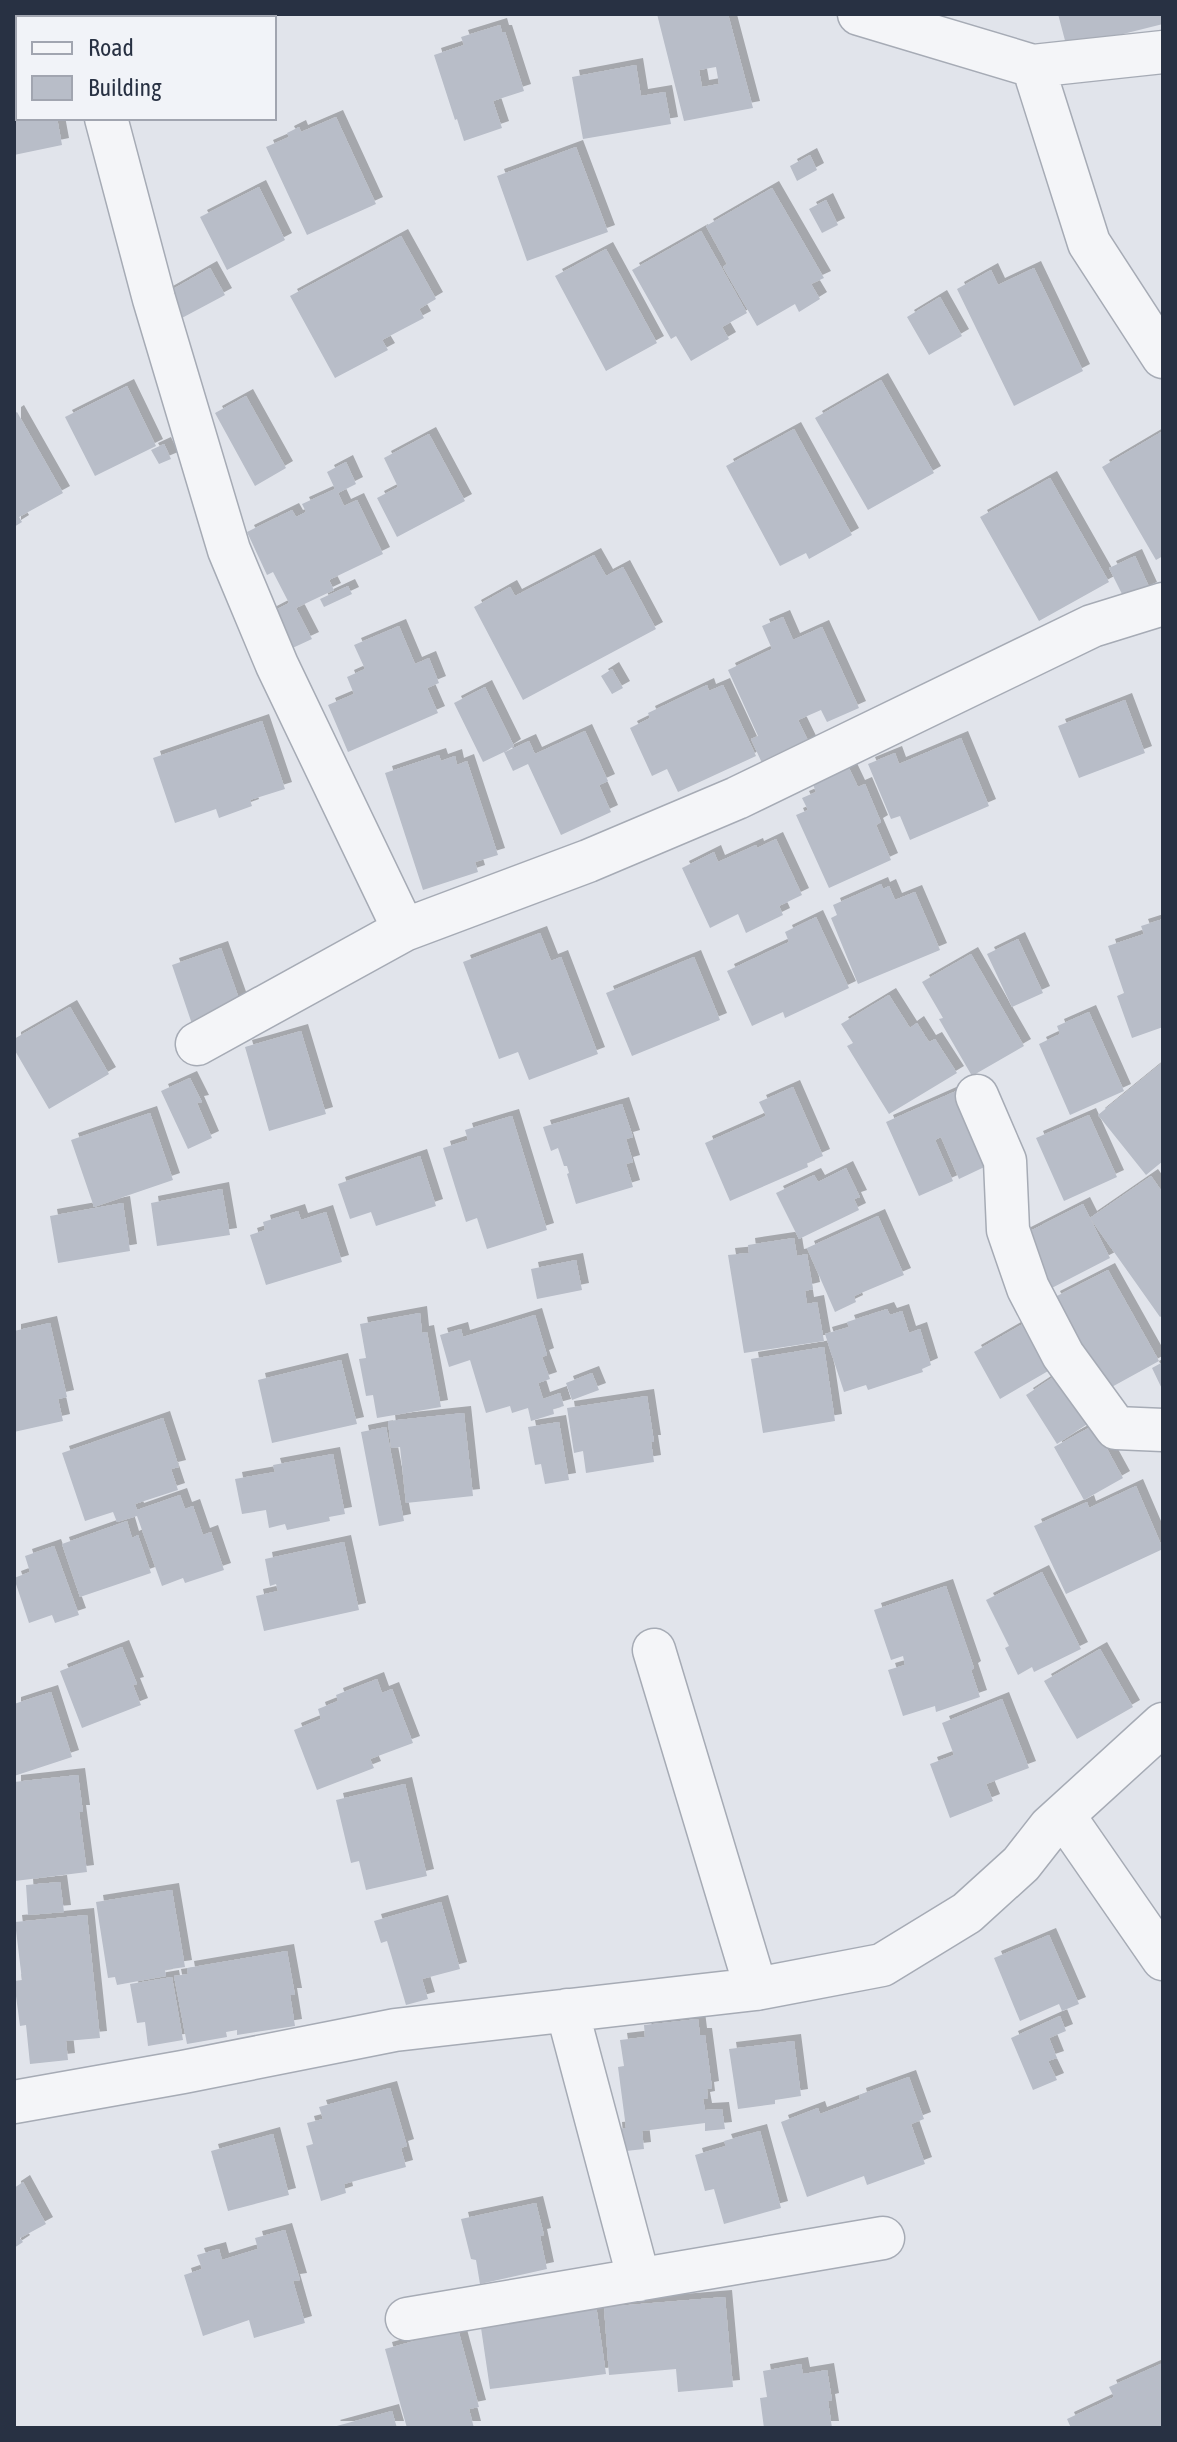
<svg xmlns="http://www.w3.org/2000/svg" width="1177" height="2442" font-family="'Asap Condensed',sans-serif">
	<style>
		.building { fill: #b8bdc8; fill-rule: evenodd; filter: url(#shadow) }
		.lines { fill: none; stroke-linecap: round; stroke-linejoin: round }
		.minor-casing { stroke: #a6abb5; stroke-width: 45 }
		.minor { stroke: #f4f5f8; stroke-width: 42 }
	</style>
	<defs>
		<filter id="shadow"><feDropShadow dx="7" dy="-7" stdDeviation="0" flood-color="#0004"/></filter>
	</defs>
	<rect width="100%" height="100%" fill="#e1e4eb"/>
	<path class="building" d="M657,14H728L753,108L684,121ZM716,67L719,84L702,87L699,70Z
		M1058,14H1163V24L1067,48Z
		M500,25L502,32H505L524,91L493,101L502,128L464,141L457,119L455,120L434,55L464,45L461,37Z
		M636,65L641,96L665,92L671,124L583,139L572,77Z
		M18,86V118H57L62,145L14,155V87Z
		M336,117L376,204L307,235L266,147L289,137L287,133L299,127L301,132Z
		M576,147L608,232L527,261L497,176Z
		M810,155L817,170L797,181L790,166Z
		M259,187L285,240L227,270L200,217Z
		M772,188L824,278L811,284L820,299L799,312L795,304L757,326L723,267L727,264L706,226Z
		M826,200L838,225L822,233L809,209Z
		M701,231L747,313L722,327L729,339L691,361L676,336L671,339L632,270Z
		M401,236L436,299L419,309L424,318L382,340L388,350L335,378L290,296Z
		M606,249L657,343L606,371L555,276Z
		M210,268L225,295L180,319L166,293Z
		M1034,268L1083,371L1014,406L957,289L991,270L998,285Z
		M940,297L962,336L929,355L907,317Z
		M881,380L934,473L868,510L815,418Z
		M127,386L156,446L95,476L65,417Z
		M246,396L286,468L255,486L215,413Z
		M17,412L63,493L19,517L22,522L14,527V414Z
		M794,429L852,535L809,559L806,553L780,566L726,466Z
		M1163,431V556L1156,560L1102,467Z
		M429,434L465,501L397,537L377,498L398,487L384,458Z
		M164,444L171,459L159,464L151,450Z
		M346,462L356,484L338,493L344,506L357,500L383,554L329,580L334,590L296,608L312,639L286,651L268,614L289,603L273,572L267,575L247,532L292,510L296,517L306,512L302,504L335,489L327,472Z
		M1050,478L1109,582L1039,621L980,517Z
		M594,555L606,576L623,567L656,629L523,700L474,607L510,587L515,596Z
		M1135,556L1150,589L1125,600L1109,568Z
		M348,586L352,594L324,607L320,599Z
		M783,617L793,640L822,627L859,708L827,722L821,710L798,720L814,753L767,774L751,739L758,736L728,670L772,649L762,626Z
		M399,626L415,664L429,658L439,683L427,688L438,713L348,752L328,705L354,694L347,677L365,669L354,645Z
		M612,669L623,688L612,694L601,676Z
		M707,685L709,691L723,685L756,756L678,792L667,769L652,776L630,728L650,718L648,713Z
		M485,687L514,746L505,752L529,741L535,754L585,731L608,781L599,785L611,812L561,835L528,764L513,771L504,752L483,762L454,703Z
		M1125,700L1145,753L1079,778L1058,726Z
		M262,721L285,789L250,800L252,806L219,818L216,809L175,823L153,758Z
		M961,738L989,806L910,840L900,816L891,819L868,764L895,753L899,764Z
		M439,755L441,761L455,756L457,765L467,761L498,855L475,862L478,872L423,890L385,773Z
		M848,766L858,787L865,784L881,822L876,825L891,860L829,888L796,815L808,810L802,798L816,792L812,782Z
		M776,839L802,895L779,906L783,915L746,933L738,914L710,928L682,868L714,852L718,862L756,845L757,848Z
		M881,884L883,889L889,886L895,900L915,892L940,950L858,984L831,918L837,915L833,905Z
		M816,917L849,988L785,1018L783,1012L752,1026L727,971L789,942L785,932Z
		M1163,919V1027L1132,1038L1117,996L1124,993L1108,946L1144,934L1141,926Z
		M540,933L551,961L561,957L598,1054L529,1080L518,1052L499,1059L463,962Z
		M1018,939L1043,993L1012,1007L987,954Z
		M221,948L242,1007L192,1024L172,965Z
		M971,954L1024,1046L972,1076L939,1019L943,1018L922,982Z
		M694,957L720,1020L632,1056L606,993Z
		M889,995L910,1028L917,1023L929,1042L935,1039L957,1073L889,1114L847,1046L853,1043L841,1024Z
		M70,1007L109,1074L49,1109L14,1049V1039Z
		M1089,1012L1124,1091L1070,1115L1039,1044L1060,1034L1057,1026Z
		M301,1031L326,1114L269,1131L245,1047Z
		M1163,1062V1161L1146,1175L1098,1115Z
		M190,1078L202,1102L197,1103L212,1138L188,1149L161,1091Z
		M793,1087L823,1156L807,1163L808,1167L730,1201L705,1143L766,1116L759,1102Z
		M963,1088L995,1162L959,1179L941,1137L935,1140L953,1181L919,1196L886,1122Z
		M622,1104L633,1137L626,1139L633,1162L626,1164L633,1187L576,1204L567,1174L569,1173L567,1166H564L558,1148L551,1151L543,1127Z
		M150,1113L173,1180L94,1207L71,1140Z
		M1089,1115L1117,1177L1064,1201L1036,1138Z
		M512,1116L547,1230L487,1249L477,1218L466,1222L443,1148L468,1140L465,1130Z
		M420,1156L436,1206L376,1226L371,1212L350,1219L338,1184Z
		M846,1168L860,1197L854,1199L859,1210L799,1239L776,1193L814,1175L818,1182Z
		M1151,1176L1163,1193V1315L1160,1317L1090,1218Z
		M222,1189L230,1235L157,1246L151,1203Z
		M123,1203L130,1251L58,1263L50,1216Z
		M1083,1204L1110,1258L1044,1292L1020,1236Z
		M298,1211L301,1220L326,1212L342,1262L266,1285L250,1235L265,1230L263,1222Z
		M878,1216L904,1275L854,1296L856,1302L835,1312L807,1248Z
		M794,1238L797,1256L807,1254L813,1289L805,1291L807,1304L817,1302L824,1341L744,1353L728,1255L749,1253L748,1245Z
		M576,1260L582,1290L537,1299L531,1269Z
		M1108,1270L1159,1361L1099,1394L1053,1298Z
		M887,1309L890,1315L902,1311L909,1333L920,1329L931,1365L922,1369L923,1372L868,1390L866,1385L844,1392L825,1334L849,1327L847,1322Z
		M420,1313L422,1333L427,1332L441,1407L377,1418L373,1395L366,1396L359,1359L366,1358L360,1324Z
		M535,1315L547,1355L542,1357L550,1379L538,1383L543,1399L560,1393L564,1406L553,1409L554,1414L531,1421L528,1408L512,1413L510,1406L486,1413L470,1360L449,1367L440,1335L461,1329L463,1337Z
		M1035,1317L1062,1363L1000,1399L974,1352Z
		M50,1323L67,1397L58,1399L63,1421L14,1432V1331Z
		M824,1347L835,1421L763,1433L751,1359Z
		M341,1360L357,1424L272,1443L258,1380Z
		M1163,1362V1391L1152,1368Z
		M1067,1368L1098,1417L1057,1444L1026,1395Z
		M592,1373L599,1390L572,1400L566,1383Z
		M647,1396L654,1442H651L654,1462L586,1473L583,1451L574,1453L567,1408Z
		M464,1413L473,1496L406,1503L400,1447L391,1448L388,1421Z
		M163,1418L179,1467L171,1469L178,1490L135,1504L137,1510L180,1495L185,1509L193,1506L203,1535L211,1532L224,1570L185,1583L183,1578L162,1586L137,1516L117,1522L113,1512L85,1521L62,1453Z
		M559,1422L569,1480L545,1484L541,1464L535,1465L528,1427Z
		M1094,1425L1123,1478L1084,1500L1054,1447Z
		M386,1427L404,1521L379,1526L361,1432Z
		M333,1454L345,1514L329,1517L330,1521L287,1530L285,1524L269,1528L266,1510L242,1514L235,1479L275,1472L273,1465Z
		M1136,1486L1163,1549L1066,1594L1034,1526L1087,1502L1089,1508Z
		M127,1521L132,1538L138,1535L151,1573L80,1597L62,1544Z
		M344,1542L359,1610L264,1631L256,1596L278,1591L276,1584L270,1586L265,1559Z
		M54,1546L79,1615L55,1623L52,1615L29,1623L14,1578L30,1572L25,1556Z
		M1042,1572L1081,1649L1034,1672L1032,1667L1018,1675L1005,1648L1009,1646L986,1600Z
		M946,1586L974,1668L971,1670L980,1697L936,1712L935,1706L903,1716L888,1670L905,1665L903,1656L891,1660L874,1610Z
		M122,1647L137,1684L133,1685L141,1705L82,1728L60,1671Z
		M1100,1649L1133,1707L1077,1739L1044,1681Z
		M377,1679L382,1693L392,1689L413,1743L370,1759L374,1768L317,1790L294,1730L321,1719L318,1709L338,1701L336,1695Z
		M51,1692L72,1757L14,1776V1704Z
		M1002,1699L1029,1768L986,1784L993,1801L950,1818L930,1764L954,1755L942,1723Z
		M78,1775L83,1812H79L87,1872L15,1881L14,1782Z
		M405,1784L427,1876L366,1890L359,1861L351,1863L336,1800Z
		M60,1882L64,1912L28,1915L26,1885Z
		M172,1890L185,1967L165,1970L166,1976L117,1985L115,1977L108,1978L96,1902Z
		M441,1902L460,1969L422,1979L428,1999L406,2005L387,1941L381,1943L374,1921Z
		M87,1915L100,2038L66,2041L68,2060L30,2064L26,2025L20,2026L14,1981L22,1980L15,1922Z
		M1049,1935L1079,2004L1062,2011L1059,2004L1020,2021L994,1958Z
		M287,1951L295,1995H290L295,2026L237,2035V2030L226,2032L227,2037L187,2044L174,1976L188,1974L187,1968Z
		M172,1977L183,2040L148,2046L145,2022L137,2023L130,1984Z
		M1060,2016L1066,2031L1049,2038L1057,2058L1048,2061L1057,2080L1033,2090L1011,2038Z
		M698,2019L700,2035H705L712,2088L707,2089L708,2098L703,2099L705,2110L722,2109L725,2129L705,2131V2123L642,2131L644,2149L617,2152L615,2129L626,2128L618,2067L624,2066L620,2040L645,2037L644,2025Z
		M794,2041L801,2096L775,2100V2104L738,2109L729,2049Z
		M909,2077L924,2119L911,2124L925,2164L867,2185L864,2176L807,2197L781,2122L818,2108L820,2114L860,2099L859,2095Z
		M390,2088L407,2146L401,2148L406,2167L344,2184L346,2193L321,2201L306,2146L313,2144L307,2123L323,2119L319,2107Z
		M760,2131L781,2208L724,2224L714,2189L705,2191L695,2155L726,2146L724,2141Z
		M273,2134L289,2195L228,2211L211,2151Z
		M23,2182L46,2224L20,2238L23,2242L14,2248V2188Z
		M536,2203L544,2235L540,2236L547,2269L480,2284L476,2260L471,2259L461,2219Z
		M285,2230L300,2280L293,2281L305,2323L254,2338L249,2320L203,2336L184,2275L202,2269L197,2255L219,2249L222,2260L258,2249L255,2238Z
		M725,2297L733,2387L678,2392L676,2369L609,2375L604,2307Z
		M596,2305L606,2374L490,2389L480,2321Z
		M458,2329L479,2407L469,2409L474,2428H407L385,2349Z
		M1163,2363V2428H1071L1067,2419L1114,2397L1109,2387Z
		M801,2364L803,2374L827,2370L832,2400L828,2401L832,2428H764L760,2398L767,2397L763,2371Z
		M392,2411L397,2428H334L333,2427Z"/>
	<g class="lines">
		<g class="minor-casing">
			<path id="minor" d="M79,14L80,18
				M859,14L1033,66L1163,52
				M1033,66L1089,243L1163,357
				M106,118L154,299L229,550L277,665L404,930L588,861L737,798L1092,626L1163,604
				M197,1044L404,930
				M977,1096L1005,1161L1008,1230L1028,1288L1063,1355L1116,1428L1163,1430
				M654,1650L756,1989
				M1064,1816L1163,1959
				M567,2010L639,2280
				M14,2102L183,2072L395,2030L756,1989L882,1965L967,1913L1021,1864L1050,1827L1163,1724
				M407,2319L883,2238"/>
		</g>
		<use href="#minor" class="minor"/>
	</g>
	<rect width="1177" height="2442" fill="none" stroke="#283143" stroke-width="32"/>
	<rect x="16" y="16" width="260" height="104" fill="#f1f3f8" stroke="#a1a5b0" stroke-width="2"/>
	<rect x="32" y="42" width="40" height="12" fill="#f4f5f8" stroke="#a1a5b0" stroke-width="2"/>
	<text x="88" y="56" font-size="24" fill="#283143">Road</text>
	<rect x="32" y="76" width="40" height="24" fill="#b8bdc8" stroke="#a1a5b0" stroke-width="2"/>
	<text x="88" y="96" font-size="24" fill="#283143">Building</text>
</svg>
